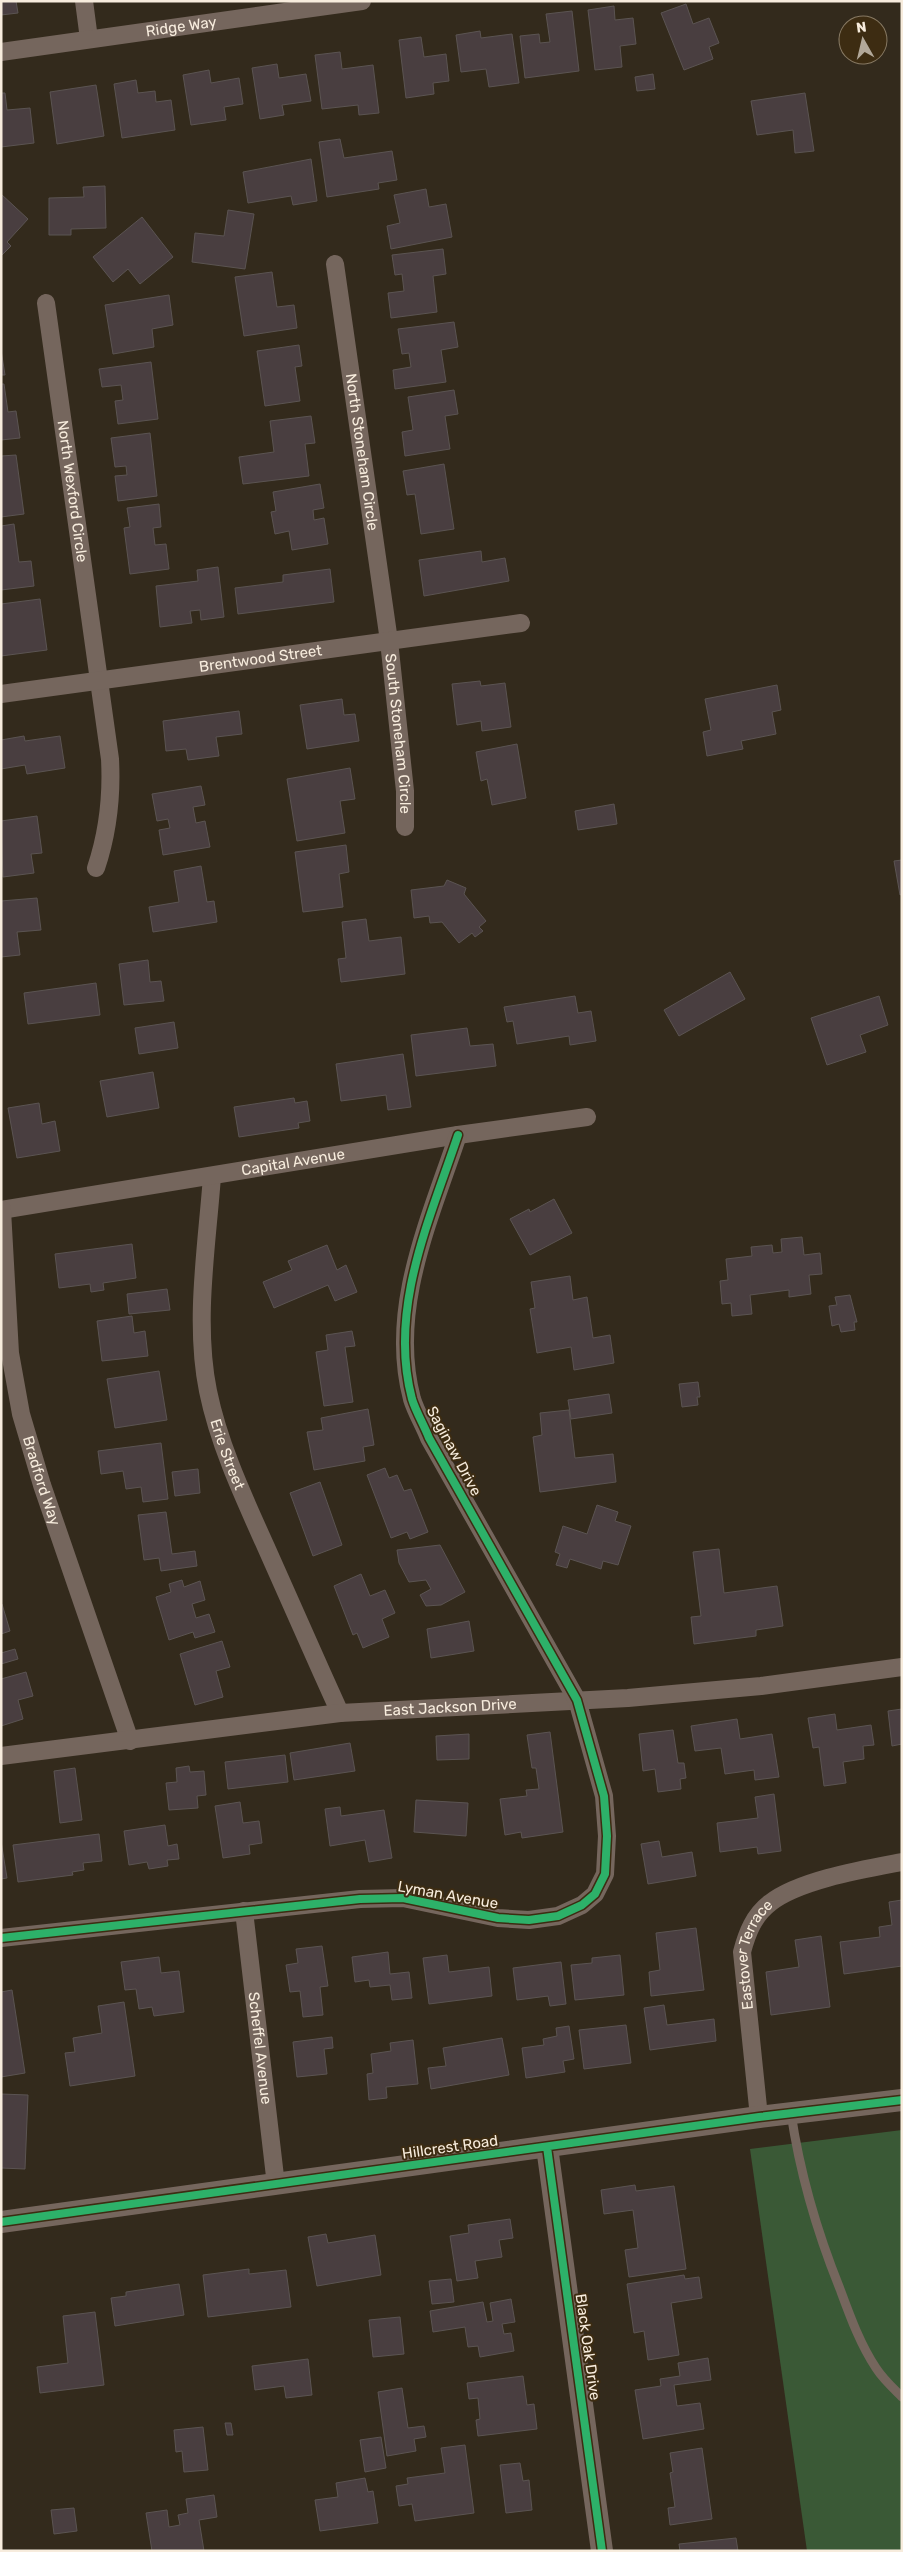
<svg xmlns="http://www.w3.org/2000/svg" width="903" height="2552" font-family="Rubik,sans-serif">
	<style>
		.green { fill: #3a5936 }
		.building { fill: #493e40; stroke: #5b5452 }
		.lines { fill: none; stroke-linecap: round; stroke-linejoin: round }
		.service { stroke: #75665d; stroke-width: 9 }
		.minor { stroke: #75665d; stroke-width: 18 }
		.tertiary { stroke: #75665d; stroke-width: 22 }
		.cycleway-casing { stroke: #3d2c12; stroke-width: 11 }
		.cycleway { stroke: #2db169; stroke-width: 8 }
		.labels { text-anchor: middle; dominant-baseline: central; stroke-width: 4; stroke-linejoin: round; paint-order: stroke }
		.street-label { font-size: 15px; fill: #f7ecdd; stroke: #3d2c12 }
	</style>
	<rect width="100%" height="100%" fill="#332a1c"/>
	<path class="green" d="M902,2130V2551H807L750,2149Z"/>
	<path class="building" d="M1,1H16L18,13L1,15Z
		M686,4L693,24L709,18L719,43L709,47L713,59L684,70L661,13Z
		M614,6L615,20L633,18L636,44L620,46L622,67L595,70L588,10Z
		M572,11L579,71L525,78L520,36L539,34L540,43L550,42L546,14Z
		M480,31L481,38L512,34L519,83L489,87L486,69L461,72L456,35Z
		M421,37L424,57L446,54L449,81L433,83L434,94L406,98L399,40Z
		M340,52L342,69L373,65L379,113L359,115L358,105L322,109L315,55Z
		M277,64L279,78L306,74L311,101L282,105L284,115L260,119L252,68Z
		M209,70L211,83L239,78L243,104L224,107L226,120L191,125L183,75Z
		M653,74L655,89L637,91L635,77Z
		M136,80L138,93L155,91L156,102L171,100L175,130L122,138L114,84Z
		M96,85L104,136L57,144L50,92Z
		M1,93H5L7,110L30,108L34,143L1,147Z
		M805,93L814,151L795,153L793,130L757,135L751,101Z
		M340,139L344,158L392,151L397,180L378,183L379,189L327,197L319,142Z
		M311,159L317,201L293,205L291,196L248,203L243,172Z
		M105,186L106,228L71,229V235H49V198L84,197L83,187Z
		M426,189L429,207L446,204L452,237L391,249L387,226L400,223L394,195Z
		M1,194L28,219L7,242L11,246L1,256Z
		M228,210L254,214L245,269L192,262L195,233L224,236Z
		M142,217L173,257L140,284L128,269L113,282L93,257Z
		M443,249L446,274L433,276L437,312L391,318L388,293L404,291L402,274L395,275L392,255Z
		M272,272L277,307L294,305L297,328L244,336L235,277Z
		M169,295L173,325L152,329L154,347L113,354L105,305Z
		M454,322L458,347L441,350L446,382L395,389L393,370L411,367L409,353L402,354L398,329Z
		M299,345L302,366L295,367L300,401L265,406L257,351Z
		M1,350L5,375H1Z
		M151,362L158,419L118,424L115,401L123,400L121,385L102,387L99,369Z
		M1,384H4L8,412L16,411L20,438L1,440Z
		M454,390L458,414L445,416L450,449L405,456L402,432L413,430L408,397Z
		M311,416L315,443L305,444L309,476L243,484L239,457L274,452L270,421Z
		M150,433L157,496L118,501L115,476L127,475L126,466L115,467L111,438Z
		M16,455L24,514L1,517V456Z
		M444,464L454,529L421,534L415,494L407,495L403,471Z
		M320,484L324,508L313,510L314,520L324,518L328,544L292,550L289,531L275,534L271,512L276,511L273,492Z
		M159,504L161,527L153,528L155,545L166,544L169,569L130,574L124,528L130,527L127,508Z
		M14,524L19,562L31,561L34,586L1,590V526Z
		M481,551L482,562L505,558L509,581L424,596L419,560Z
		M218,567L224,617L201,620L200,610L190,611L192,623L160,627L156,586L198,581L197,570Z
		M330,569L334,602L238,614L235,588L283,582V575Z
		M40,599L47,650L1,656V604Z
		M480,681L481,686L505,683L511,727L482,731L481,721L457,725L452,684Z
		M777,685L781,710L772,712L776,734L741,741L743,749L707,756L703,732L711,730L705,699Z
		M342,699L344,715L355,714L359,741L307,749L300,705Z
		M239,711L242,734L216,737L219,756L188,760L186,749L166,751L163,721Z
		M24,736L25,741L60,736L65,768L27,774L25,765L1,769V740Z
		M517,744L526,798L492,805L487,779L481,781L476,752Z
		M350,768L355,799L340,801L345,833L297,841L287,779Z
		M201,786L205,805L193,807L196,823L205,821L210,847L163,855L159,830L170,828L168,819L157,821L152,794Z
		M614,804L617,824L578,830L575,811Z
		M37,816L42,853L31,854L34,873L3,877L1,821Z
		M346,845L349,872L339,874L343,907L303,912L295,852Z
		M902,860V894L900,895L894,861Z
		M201,866L207,902L214,901L217,922L153,932L149,907L179,902L174,871Z
		M447,880L466,888L464,894L486,921L479,927L483,931L475,937L472,933L459,943L442,922L430,923L429,916L414,918L411,890L444,886Z
		M37,898L41,930L17,932L20,955L1,957V901Z
		M366,919L369,941L401,937L405,974L341,982L338,959L346,958L342,922Z
		M148,960L150,982L161,981L164,1001L124,1005L119,964Z
		M730,972L745,999L679,1036L664,1010Z
		M96,983L100,1015L28,1024L24,993Z
		M575,996L578,1013L591,1011L596,1041L570,1045L569,1036L517,1044L513,1021L507,1022L504,1007Z
		M879,996L888,1025L860,1035L866,1052L827,1065L811,1018Z
		M174,1022L178,1048L139,1054L135,1028Z
		M467,1028L470,1046L493,1044L496,1066L416,1076L411,1035Z
		M403,1054L411,1107L388,1110L386,1095L341,1101L336,1064Z
		M153,1072L159,1108L107,1117L100,1081Z
		M294,1098L295,1103L307,1101L310,1121L298,1123L299,1128L239,1137L234,1107Z
		M39,1103L42,1124L55,1121L60,1151L17,1158L8,1108Z
		M554,1199L572,1233L530,1255L510,1219L529,1209L530,1212Z
		M802,1237L804,1255L820,1253L822,1274L809,1275L811,1294L789,1297V1290L750,1295L752,1314L732,1316L731,1303L722,1304L720,1281L728,1280L726,1259L752,1256L751,1247L772,1245L773,1253L782,1252L781,1239Z
		M132,1244L136,1278L103,1283L104,1290L91,1292L90,1284L59,1288L55,1254Z
		M327,1245L337,1270L346,1265L357,1292L335,1301L328,1285L274,1308L263,1282L292,1270L288,1261Z
		M570,1276L573,1300L587,1297L593,1338L610,1335L614,1363L574,1370L571,1347L537,1353L530,1309L535,1308L531,1282Z
		M167,1289L170,1310L129,1314L127,1294Z
		M850,1295L857,1322H854L855,1330L841,1332L839,1324L832,1326L829,1306L837,1305L835,1297Z
		M132,1316L134,1333L145,1331L148,1356L102,1361L97,1321Z
		M352,1331L355,1346L345,1347L353,1402L324,1406L316,1352L328,1350L326,1335Z
		M159,1371L167,1420L115,1428L107,1379Z
		M698,1382L700,1397H697L698,1405L682,1407L679,1384Z
		M609,1394L612,1413L571,1419L568,1400Z
		M368,1409L374,1445L363,1447L365,1461L314,1470L307,1432L323,1430L321,1418Z
		M569,1410L575,1458L613,1454L616,1482L540,1492L533,1437L542,1435L540,1413Z
		M161,1443L168,1499L143,1502L141,1487L126,1489L123,1471L101,1474L98,1451Z
		M385,1468L389,1478L397,1475L404,1491L411,1489L428,1532L410,1539L407,1532L391,1538L367,1475Z
		M198,1469L200,1493L175,1496L172,1472Z
		M320,1482L342,1545L313,1556L290,1493Z
		M597,1505L618,1512L615,1521L631,1526L618,1565L603,1561L601,1569L570,1559L567,1568L556,1565L560,1554L555,1552L563,1526L587,1534Z
		M166,1512L172,1554L195,1551L197,1566L161,1571L159,1558L144,1560L138,1515Z
		M440,1545L465,1592L441,1605L426,1606L420,1595L431,1589L426,1580L409,1582L399,1563L397,1550Z
		M719,1549L724,1593L777,1586L783,1626L756,1630V1636L694,1644L691,1617L701,1616L693,1552Z
		M361,1574L370,1596L385,1590L395,1613L382,1619L389,1637L363,1648L357,1633L353,1635L334,1586Z
		M182,1580L184,1587L200,1581L205,1600L192,1604L196,1618L209,1614L215,1632L195,1638L193,1632L169,1640L156,1597L171,1592L169,1584Z
		M2,1604L10,1631L1,1634V1605Z
		M469,1621L474,1651L431,1658L427,1629Z
		M222,1641L230,1667L216,1671L223,1697L195,1705L180,1654Z
		M15,1649L18,1659L1,1664V1653Z
		M26,1672L33,1696L18,1700L23,1719L1,1726V1679Z
		M902,1709V1744L892,1746L888,1711Z
		M835,1714L837,1730L871,1725L874,1745L863,1746L864,1759L843,1762L846,1783L824,1786L819,1747L813,1748L808,1718Z
		M737,1719L740,1739L772,1734L779,1777L755,1780L754,1770L725,1774L721,1748L695,1751L691,1726Z
		M673,1730L678,1763H684L686,1778L680,1779L681,1789L658,1792L655,1769L643,1771L639,1734Z
		M550,1732L563,1832L522,1838L521,1832L505,1835L500,1799L527,1796L526,1790L539,1789L536,1768H532L527,1735Z
		M469,1734V1759L437,1760L436,1736Z
		M350,1743L355,1771L294,1780L290,1753Z
		M285,1755L288,1782L228,1789L225,1762Z
		M189,1766L190,1772L204,1771L206,1795L197,1796L198,1808L169,1810L166,1783L177,1782L176,1768Z
		M75,1768L82,1820L60,1823L54,1771Z
		M774,1794L781,1851L758,1854L757,1847L720,1852L717,1823L758,1818L755,1797Z
		M416,1800L468,1803L466,1836L414,1832Z
		M240,1802L243,1823L259,1821L262,1843L249,1845L250,1854L223,1858L215,1806Z
		M340,1807L341,1816L384,1810L392,1858L369,1862L365,1840L330,1846L325,1809Z
		M165,1825L168,1846L177,1844L179,1859L167,1860L168,1866L149,1869L147,1862L129,1865L124,1831Z
		M99,1834L102,1861L83,1863L84,1870L72,1872L73,1875L18,1882L13,1845Z
		M1,1841L7,1878L1,1879Z
		M659,1841L662,1857L692,1852L696,1876L648,1884L641,1844Z
		M902,1900V1966L844,1974L840,1942L880,1937L879,1927L892,1925L889,1902Z
		M696,1928L704,1990L651,1996L649,1972L660,1970L656,1933Z
		M821,1936L830,2007L771,2015L766,1972L799,1967L795,1940Z
		M322,1946L328,1986L320,1987L323,2015L303,2017L300,1991L290,1992L286,1965L298,1963L296,1949Z
		M388,1952L390,1974L409,1972L412,1998L392,2000L390,1985L370,1987L369,1980L355,1982L352,1957Z
		M447,1955L449,1972L489,1967L492,1996L429,2004L423,1958Z
		M620,1955L624,1995L575,2000L571,1965L592,1963V1958Z
		M159,1957L161,1973L179,1971L184,2012L154,2016L152,2007L139,2009L136,1989L125,1990L121,1962Z
		M561,1962L566,2004L550,2006L548,1996L517,2000L513,1968Z
		M12,1990L25,2073L1,2077V1992Z
		M124,2002L135,2076L70,2086L65,2053L75,2052L73,2038L102,2033L98,2006Z
		M664,2005L667,2025L714,2019L716,2041L650,2050L644,2008Z
		M626,2025L631,2063L584,2069L579,2030Z
		M569,2026L574,2059L563,2061L565,2072L526,2078L522,2048L544,2045L543,2039L557,2036L556,2028Z
		M332,2037L333,2048L324,2049L327,2074L297,2077L293,2042Z
		M502,2038L509,2075L431,2089L428,2068L446,2066L443,2048Z
		M413,2040L418,2084L386,2087L387,2098L369,2100L367,2074L373,2073L371,2054L391,2051L390,2043Z
		M1,2094L28,2095L25,2169L1,2168Z
		M635,2185L636,2191L674,2186L686,2269L629,2277L625,2250L638,2248L633,2210L604,2214L601,2190Z
		M510,2219L513,2238L499,2240L502,2257L475,2261L478,2278L457,2281L450,2236L469,2233L468,2225Z
		M326,2234L328,2243L375,2235L381,2275L317,2286L308,2237Z
		M249,2269V2274L286,2270L291,2307L208,2317L203,2275Z
		M684,2275L685,2279L699,2277L702,2298L671,2303L679,2355L648,2360L644,2331L634,2333L627,2284Z
		M451,2279L454,2302L432,2304L429,2281Z
		M179,2284L184,2315L115,2326L111,2298L126,2296V2292Z
		M511,2299L515,2322L502,2324L504,2334L511,2333L514,2351L480,2357L478,2346L468,2347L465,2327L433,2332L430,2311L483,2302L487,2322L493,2321L490,2303Z
		M95,2312L104,2385L40,2393L37,2367L68,2363L63,2316Z
		M400,2317L404,2354L373,2357L369,2320Z
		M708,2358L711,2380L674,2385L677,2406L700,2403L704,2429L643,2439L635,2390L661,2386L660,2379L680,2376L678,2363Z
		M308,2359L312,2395L286,2398L284,2386L255,2390L252,2366Z
		M523,2376L527,2405L534,2404L537,2429L478,2436L476,2420L480,2419L478,2398L469,2399L467,2383Z
		M402,2388L408,2428L424,2426L426,2437L414,2439L416,2451L387,2456L378,2392Z
		M225,2423H231L233,2435H227Z
		M203,2427L208,2470L184,2472L182,2451L176,2452L174,2430Z
		M381,2437L386,2468L365,2472L360,2440Z
		M465,2445L474,2513L415,2521L412,2504L399,2506L396,2486L408,2484L407,2478L445,2473L441,2448Z
		M702,2448L712,2519L670,2525L668,2508L675,2507L670,2473L673,2472L670,2453Z
		M520,2463L523,2481L529,2480L532,2510L506,2513L500,2465Z
		M365,2478L368,2492L373,2491L378,2523L320,2531L315,2500L338,2497L336,2483Z
		M214,2495L217,2517L199,2520L204,2551H152L146,2513L167,2510L169,2527L180,2525L178,2515L188,2513L186,2499Z
		M74,2508L77,2531L54,2534L51,2510Z
		M736,2538L738,2551H680L679,2544Z"/>
	<g class="lines">
		<path class="service" d="M791,2113C800,2174 817,2232 840,2289C850,2316 860,2344 876,2368C883,2379 893,2388 902,2397"/>
		<g class="minor">
			<path d="M84,1L89,39"/>
			<path id="s1" d="M1,52L362,1"/>
			<path id="s2" d="M335,264L389,641L405,791V827"/>
			<path id="s3" d="M46,303L110,759C112,797 108,832 96,868"/>
			<path id="s4" d="M1,694L521,623"/>
			<path id="s5" d="M212,1176C207,1246 194,1322 208,1391C219,1445 244,1498 266,1547C291,1603 315,1658 340,1713"/>
			<path id="s6" d="M1,1210L458,1135L587,1117"/>
			<path id="s7" d="M2,1210L10,1353L21,1414L42,1485L130,1741"/>
			<path id="s8" d="M1,1756L340,1713L628,1698L761,1686L902,1667"/>
			<path id="s9" d="M244,1911L276,2185"/>
			<path d="M1,1938L360,1899L403,1898L498,1918L529,1920L558,1916L582,1905L595,1894L605,1874L607,1836L604,1796L577,1700L429,1438C424,1425 416,1412 412,1399C388,1309 430,1219 458,1135"/>
			<path id="s10" d="M759,2117L742,1952C747,1933 754,1915 770,1903C799,1880 865,1869 902,1862"/>
		</g>
		<path class="tertiary" d="M547,2147L602,2551
			M1,2222L759,2117L902,2100"/>
		<g class="cycleway-casing">
			<path id="cycleway" d="M1,1938L360,1899L403,1898L498,1918L529,1920L558,1916L582,1905L595,1894L605,1874L607,1836L604,1796L577,1700L429,1438C424,1425 416,1412 412,1399C388,1309 430,1219 458,1135
				M547,2147L602,2551
				M1,2222L759,2117L902,2100"/>
		</g>
		<use href="#cycleway" class="cycleway"/>
	</g>
	<g class="labels">
		<g class="street-label">
			<text stroke="none"><textPath href="#s1" startOffset="182">Ridge Way</textPath></text>
			<text stroke="none"><textPath href="#s2" startOffset="190">North Stoneham Circle</textPath></text>
			<text stroke="none"><textPath href="#s3" startOffset="190">North Wexford Circle</textPath></text>
			<text stroke="none"><textPath href="#s4" startOffset="262">Brentwood Street</textPath></text>
			<text stroke="none"><textPath href="#s2" startOffset="474">South Stoneham Circle</textPath></text>
			<text stroke="none"><textPath href="#s6" startOffset="296">Capital Avenue</textPath></text>
			<text transform="translate(454 1451) rotate(62)">Saginaw Drive</text>
			<text stroke="none"><textPath href="#s5" startOffset="282">Erie Street</textPath></text>
			<text stroke="none"><textPath href="#s7" startOffset="275">Bradford Way</textPath></text>
			<text stroke="none"><textPath href="#s8" startOffset="452">East Jackson Drive</textPath></text>
			<text transform="translate(448 1895) rotate(10)">Lyman Avenue</text>
			<text stroke="none"><textPath href="#s10" startOffset="166">Eastover Terrace</textPath></text>
			<text stroke="none"><textPath href="#s9" startOffset="138">Scheffel Avenue</textPath></text>
			<text transform="translate(450 2147) rotate(-8)">Hillcrest Road</text>
			<text transform="translate(588 2347) rotate(82)">Black Oak Drive</text>
		</g>
	</g>
	<rect width="903" height="2552" fill="none" stroke="#f7ecdd" stroke-width="5"/>
	<g transform="translate(863 40) rotate(352)"><circle r="24" fill="#3d2c12" stroke="#877963"/>
	<path d="M0-4L9 19L0 12L-9 19Z" fill="#b2a899"/>
	<text y="-8" font-size="14" font-weight="bold" text-anchor="middle" fill="#f7ecdd">N</text>
	</g>
</svg>
